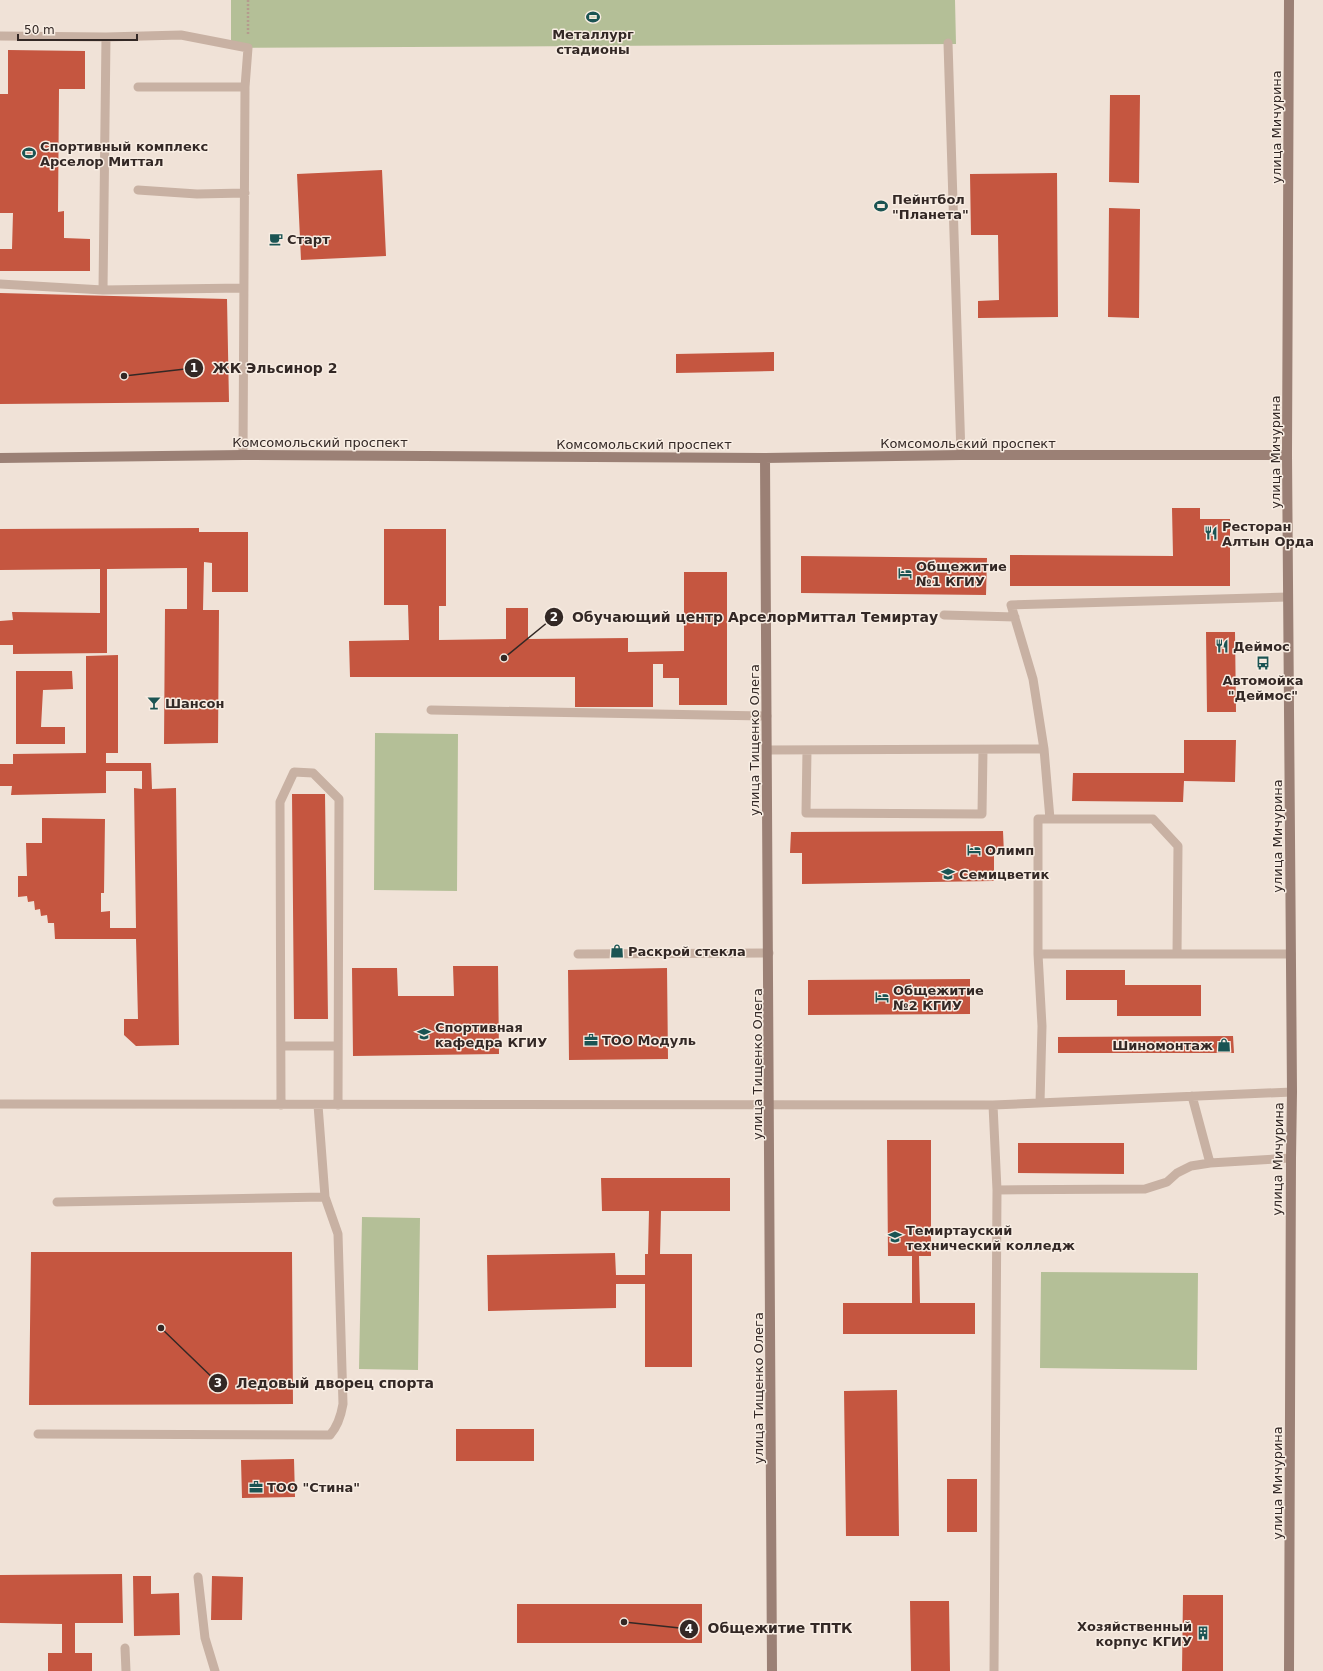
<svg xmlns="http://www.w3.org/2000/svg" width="1323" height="1671" font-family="'DejaVu Sans',sans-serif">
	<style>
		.green { fill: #b4bf97 }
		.building { fill: #c55640 }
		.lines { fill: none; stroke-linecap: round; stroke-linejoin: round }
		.path { stroke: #b49b8d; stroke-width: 2.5; stroke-dasharray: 2 2; stroke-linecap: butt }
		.lane { stroke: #c8b1a3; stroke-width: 9 }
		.secondary { stroke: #9b8075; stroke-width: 10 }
		.labels { text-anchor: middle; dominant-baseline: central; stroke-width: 3; stroke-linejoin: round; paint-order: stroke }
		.poi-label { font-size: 13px; font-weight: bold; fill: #332825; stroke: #f8ede3; text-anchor: start }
		.street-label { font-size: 13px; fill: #332825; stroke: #f8ede3 }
		.leader { fill: none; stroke: #332825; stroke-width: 1.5 }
		.callout-dot { fill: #332825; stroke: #f8ede3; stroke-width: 1.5 }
		.mark-label { font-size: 12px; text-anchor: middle; font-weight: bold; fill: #fff }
		.callout-label { font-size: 14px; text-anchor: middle; font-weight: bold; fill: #332825; stroke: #f8ede3; stroke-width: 3; stroke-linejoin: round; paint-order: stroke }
	</style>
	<rect width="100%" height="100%" fill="#f0e2d7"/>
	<path class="green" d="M231,0H955L956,44L231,48Z
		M375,733L458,734L457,891L374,890Z
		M362,1217L420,1218L418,1370L359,1369Z
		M1041,1272L1198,1273L1197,1370L1040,1368Z"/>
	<path class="building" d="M8,50L85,51V89H59L58,212L64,211V238L90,239V271H0V249H12L13,213H0V94H8Z
		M1110,95H1140L1139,183L1109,182Z
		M382,170L386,256L301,260L297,174Z
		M1057,173L1058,317L978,318V301L999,300L998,235H971L970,174Z
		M1109,208L1140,209L1139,318L1108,317Z
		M0,293L227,299L229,402L0,404Z
		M774,352V371L676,373V354Z
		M1172,508H1200V519H1230V586H1010V555L1173,556Z
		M199,528V532H248V592H212V563L204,562L203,610H219L218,743L164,744L165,609H187V568L107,569V653L13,654V645H0V621L13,620L12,612L100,613V569L0,570V529Z
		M384,529H446V606H439V640L506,639V608H528V639L628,638V652L684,651V572H727V705H679V678H663V664H653V707H575V677H350L349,641L409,640L408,605H384Z
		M801,556L987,558L986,595L801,593Z
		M1206,632H1235L1236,712H1207Z
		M118,655V753H106V763H151L152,789L176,788L179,1045L136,1046L124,1035V1019H138L136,939H55L54,923H48L47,915L41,916L40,909L35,910L34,901L28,902L27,896L18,897V876H27L26,843H42V818L105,819L104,893H101V912L110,911V928H136L134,788L142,789V771H106V793L11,795L12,786H0V764H13V754L86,753V656Z
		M16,671H72L73,689L43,690L41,727H65V744H16Z
		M1184,740H1236L1235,782L1184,781L1183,802L1072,801L1073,773H1184Z
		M292,794H325L328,1019H294Z
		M1003,831L1004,854H994V881L802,884V853H790L791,832Z
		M453,966H498L499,1054L353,1056L352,968H397L398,996H454Z
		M667,968L668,1059L569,1060L568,970Z
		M1066,970H1125V985H1201V1016H1117V1000H1066Z
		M970,979V1014L808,1015V980Z
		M1233,1036L1234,1053H1058V1037Z
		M887,1140H931V1256H919L920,1303H975V1334H843V1303H912V1256H888Z
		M1018,1143H1124V1174L1018,1173Z
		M601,1178H730V1211H661L660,1254H692V1367H645V1284H616V1308L488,1311L487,1255L615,1253L616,1275H645V1254H648L649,1211H602Z
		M31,1252H292L293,1404L29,1405Z
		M897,1390L899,1536H846L844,1391Z
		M456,1429H534V1461H456Z
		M294,1459L295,1497L242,1498L241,1460Z
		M947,1479H977V1532H947Z
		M122,1574L123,1623H75V1653H92V1671H48V1653H62V1624L0,1623V1575Z
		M133,1576H151V1594L179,1593L180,1635L134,1636Z
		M212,1576L243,1577L242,1620H211Z
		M1183,1595H1223V1671H1182Z
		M910,1601H949L950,1671H911Z
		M517,1604H702V1643H517Z"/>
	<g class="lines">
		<path class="path" d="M248,0V35"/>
		<path class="lane" d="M0,36L106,37L181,35L248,48L245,87L243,455
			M948,43L961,455
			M138,87H245
			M138,190L197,194L245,193
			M0,284L103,290L243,288
			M103,290L106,37
			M944,615L1015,617
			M431,710L767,716
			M767,750L1044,749
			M807,750L806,813L982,814L983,750
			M1050,819L1044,749L1033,679L1011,605L1288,597
			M578,954L769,953
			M1038,954V819H1153L1178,846L1177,954
			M281,1046H338
			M1192,1096L1210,1163
			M1040,1103L1042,1026L1038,954H1291
			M0,1104L993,1105L1292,1092
			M281,1105L280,802L294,772L313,773L339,799L338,1105
			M993,1105L997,1190L1145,1189L1167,1182L1177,1173L1191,1166L1210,1163L1291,1158
			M57,1202L325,1197
			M38,1434L330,1435C338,1426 341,1416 343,1404L338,1234L325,1197L318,1105
			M198,1577L205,1638L215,1671
			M125,1648L126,1671
			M994,1671L997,1190"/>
		<path class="secondary" d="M1289,0L1287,455L1292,1092L1291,1158L1289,1671
			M0,458L243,455L765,458L961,455H1287
			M765,458L772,1671"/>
	</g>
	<defs>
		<g id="stadium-bare" transform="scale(1.08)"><path d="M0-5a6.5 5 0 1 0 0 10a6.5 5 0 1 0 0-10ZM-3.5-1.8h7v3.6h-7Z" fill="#1b5453" stroke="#f8ede3" stroke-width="2.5" paint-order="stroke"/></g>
		<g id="cafe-bare" transform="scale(1.08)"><path d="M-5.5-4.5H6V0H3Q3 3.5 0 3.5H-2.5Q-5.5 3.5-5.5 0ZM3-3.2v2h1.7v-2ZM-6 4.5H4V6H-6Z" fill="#1b5453" stroke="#f8ede3" stroke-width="2.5" paint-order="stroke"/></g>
		<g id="restaurant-bare" transform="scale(1.08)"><path d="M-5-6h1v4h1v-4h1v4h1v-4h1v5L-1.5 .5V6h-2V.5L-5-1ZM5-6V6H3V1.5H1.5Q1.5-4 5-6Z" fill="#1b5453" stroke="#f8ede3" stroke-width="2.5" paint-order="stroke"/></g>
		<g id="hotel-bare" transform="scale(1.08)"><path d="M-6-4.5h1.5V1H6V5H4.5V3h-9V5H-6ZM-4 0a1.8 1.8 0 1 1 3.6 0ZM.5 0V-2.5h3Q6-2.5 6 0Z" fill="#1b5453" stroke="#f8ede3" stroke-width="2.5" paint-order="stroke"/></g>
		<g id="bus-bare" transform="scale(1.08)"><path d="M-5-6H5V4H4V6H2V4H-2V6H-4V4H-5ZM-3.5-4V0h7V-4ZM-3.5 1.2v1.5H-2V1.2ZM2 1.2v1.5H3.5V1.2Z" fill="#1b5453" stroke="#f8ede3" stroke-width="2.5" paint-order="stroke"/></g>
		<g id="bar-bare" transform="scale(1.08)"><path d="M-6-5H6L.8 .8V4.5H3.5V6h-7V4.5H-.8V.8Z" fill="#1b5453" stroke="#f8ede3" stroke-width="2.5" paint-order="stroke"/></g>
		<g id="school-bare" transform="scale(1.08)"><path d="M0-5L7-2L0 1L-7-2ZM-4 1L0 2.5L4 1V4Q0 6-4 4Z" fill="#1b5453" stroke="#f8ede3" stroke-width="2.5" paint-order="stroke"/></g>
		<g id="shop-bare" transform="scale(1.08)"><path d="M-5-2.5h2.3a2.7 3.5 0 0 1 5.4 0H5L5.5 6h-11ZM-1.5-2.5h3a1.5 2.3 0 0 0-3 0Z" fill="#1b5453" stroke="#f8ede3" stroke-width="2.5" paint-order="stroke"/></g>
		<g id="university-bare" transform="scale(1.08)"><path d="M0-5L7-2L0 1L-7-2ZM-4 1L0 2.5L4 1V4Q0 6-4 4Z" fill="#1b5453" stroke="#f8ede3" stroke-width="2.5" paint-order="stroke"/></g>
		<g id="office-bare" transform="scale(1.08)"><path d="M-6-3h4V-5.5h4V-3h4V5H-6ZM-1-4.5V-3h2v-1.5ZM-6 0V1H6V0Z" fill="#1b5453" stroke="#f8ede3" stroke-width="2.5" paint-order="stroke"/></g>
		<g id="building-bare" transform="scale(1.08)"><path d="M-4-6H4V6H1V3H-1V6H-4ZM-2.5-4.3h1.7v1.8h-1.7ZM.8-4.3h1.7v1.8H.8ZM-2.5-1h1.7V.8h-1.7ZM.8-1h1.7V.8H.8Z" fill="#1b5453" stroke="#f8ede3" stroke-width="2.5" paint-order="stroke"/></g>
	</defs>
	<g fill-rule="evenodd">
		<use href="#stadium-bare" x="593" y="17"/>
		<use href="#stadium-bare" x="29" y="153"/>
		<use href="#stadium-bare" x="881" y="206"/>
		<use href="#cafe-bare" x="276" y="239"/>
		<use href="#restaurant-bare" x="1211" y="533"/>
		<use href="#hotel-bare" x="905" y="573"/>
		<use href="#restaurant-bare" x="1222" y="646"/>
		<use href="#bus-bare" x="1263" y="663"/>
		<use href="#bar-bare" x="154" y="703"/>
		<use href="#hotel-bare" x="974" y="850"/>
		<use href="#school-bare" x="948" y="874"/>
		<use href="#shop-bare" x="617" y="951"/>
		<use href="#hotel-bare" x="882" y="997"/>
		<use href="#university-bare" x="424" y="1034"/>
		<use href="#office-bare" x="591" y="1040"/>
		<use href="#shop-bare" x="1224" y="1045"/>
		<use href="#university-bare" x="895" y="1237"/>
		<use href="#office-bare" x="256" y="1487"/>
		<use href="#building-bare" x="1203" y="1633"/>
	</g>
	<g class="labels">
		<g class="poi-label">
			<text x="593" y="34" text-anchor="middle">Металлург<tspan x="593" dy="15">стадионы</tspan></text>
			<text x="40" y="146">Спортивный комплекс<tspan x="40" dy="15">Арселор Миттал</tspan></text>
			<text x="892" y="199">Пейнтбол<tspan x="892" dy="15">"Планета"</tspan></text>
			<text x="287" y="239">Старт</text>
			<text x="1222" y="526">Ресторан<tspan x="1222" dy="15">Алтын Орда</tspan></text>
			<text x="916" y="566">Общежитие<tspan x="916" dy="15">№1 КГИУ</tspan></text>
			<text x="1233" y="646">Деймос</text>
			<text x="1263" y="680" text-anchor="middle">Автомойка<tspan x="1263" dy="15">"Деймос"</tspan></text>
			<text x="165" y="703">Шансон</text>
			<text x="985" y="850">Олимп</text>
			<text x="959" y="874">Семицветик</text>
			<text x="628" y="951">Раскрой стекла</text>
			<text x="893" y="990">Общежитие<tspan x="893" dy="15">№2 КГИУ</tspan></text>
			<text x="435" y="1027">Спортивная<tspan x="435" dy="15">кафедра КГИУ</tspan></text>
			<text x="602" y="1040">ТОО Модуль</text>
			<text x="1213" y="1045" text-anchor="end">Шиномонтаж</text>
			<text x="906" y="1230">Темиртауский<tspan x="906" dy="15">технический колледж</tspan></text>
			<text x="267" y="1487">ТОО "Стина"</text>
			<text x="1192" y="1626" text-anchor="end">Хозяйственный<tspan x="1192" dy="15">корпус КГИУ</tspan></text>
		</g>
		<g class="street-label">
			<text transform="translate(1276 127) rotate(-90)">улица Мичурина</text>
			<text x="320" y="442">Комсомольский проспект</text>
			<text x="968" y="443">Комсомольский проспект</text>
			<text x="644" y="444">Комсомольский проспект</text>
			<text transform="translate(1275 452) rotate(-90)">улица Мичурина</text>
			<text transform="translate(754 740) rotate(-90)">улица Тищенко Олега</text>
			<text transform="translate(1277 836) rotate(-90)">улица Мичурина</text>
			<text transform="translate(757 1064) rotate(-90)">улица Тищенко Олега</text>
			<text transform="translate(1278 1159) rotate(-89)">улица Мичурина</text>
			<text transform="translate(758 1388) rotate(-90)">улица Тищенко Олега</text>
			<text transform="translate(1277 1483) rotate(-90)">улица Мичурина</text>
		</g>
	</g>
	<path class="leader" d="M124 376L194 368M504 658L554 617M161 1328L218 1383M624 1622L689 1629"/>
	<g class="callout-dot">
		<circle cx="124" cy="376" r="4"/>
		<circle cx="504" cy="658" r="4"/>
		<circle cx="161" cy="1328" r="4"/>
		<circle cx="624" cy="1622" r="4"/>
		<circle cx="194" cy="368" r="10"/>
		<circle cx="554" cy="617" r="10"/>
		<circle cx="218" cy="1383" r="10"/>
		<circle cx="689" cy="1629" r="10"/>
	</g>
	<g class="mark-label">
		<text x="194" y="372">1</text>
		<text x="554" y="621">2</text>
		<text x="218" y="1387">3</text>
		<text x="689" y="1633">4</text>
	</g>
	<g class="callout-label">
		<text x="275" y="373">ЖК Эльсинор 2</text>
		<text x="755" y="622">Обучающий центр АрселорМиттал Темиртау</text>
		<text x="335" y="1388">Ледовый дворец спорта</text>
		<text x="780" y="1633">Общежитие ТПТК</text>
	</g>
	<path d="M18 34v6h119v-6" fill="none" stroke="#332825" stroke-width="2"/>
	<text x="24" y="34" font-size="12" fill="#332825" stroke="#f8ede3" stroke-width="3" paint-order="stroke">50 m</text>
</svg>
